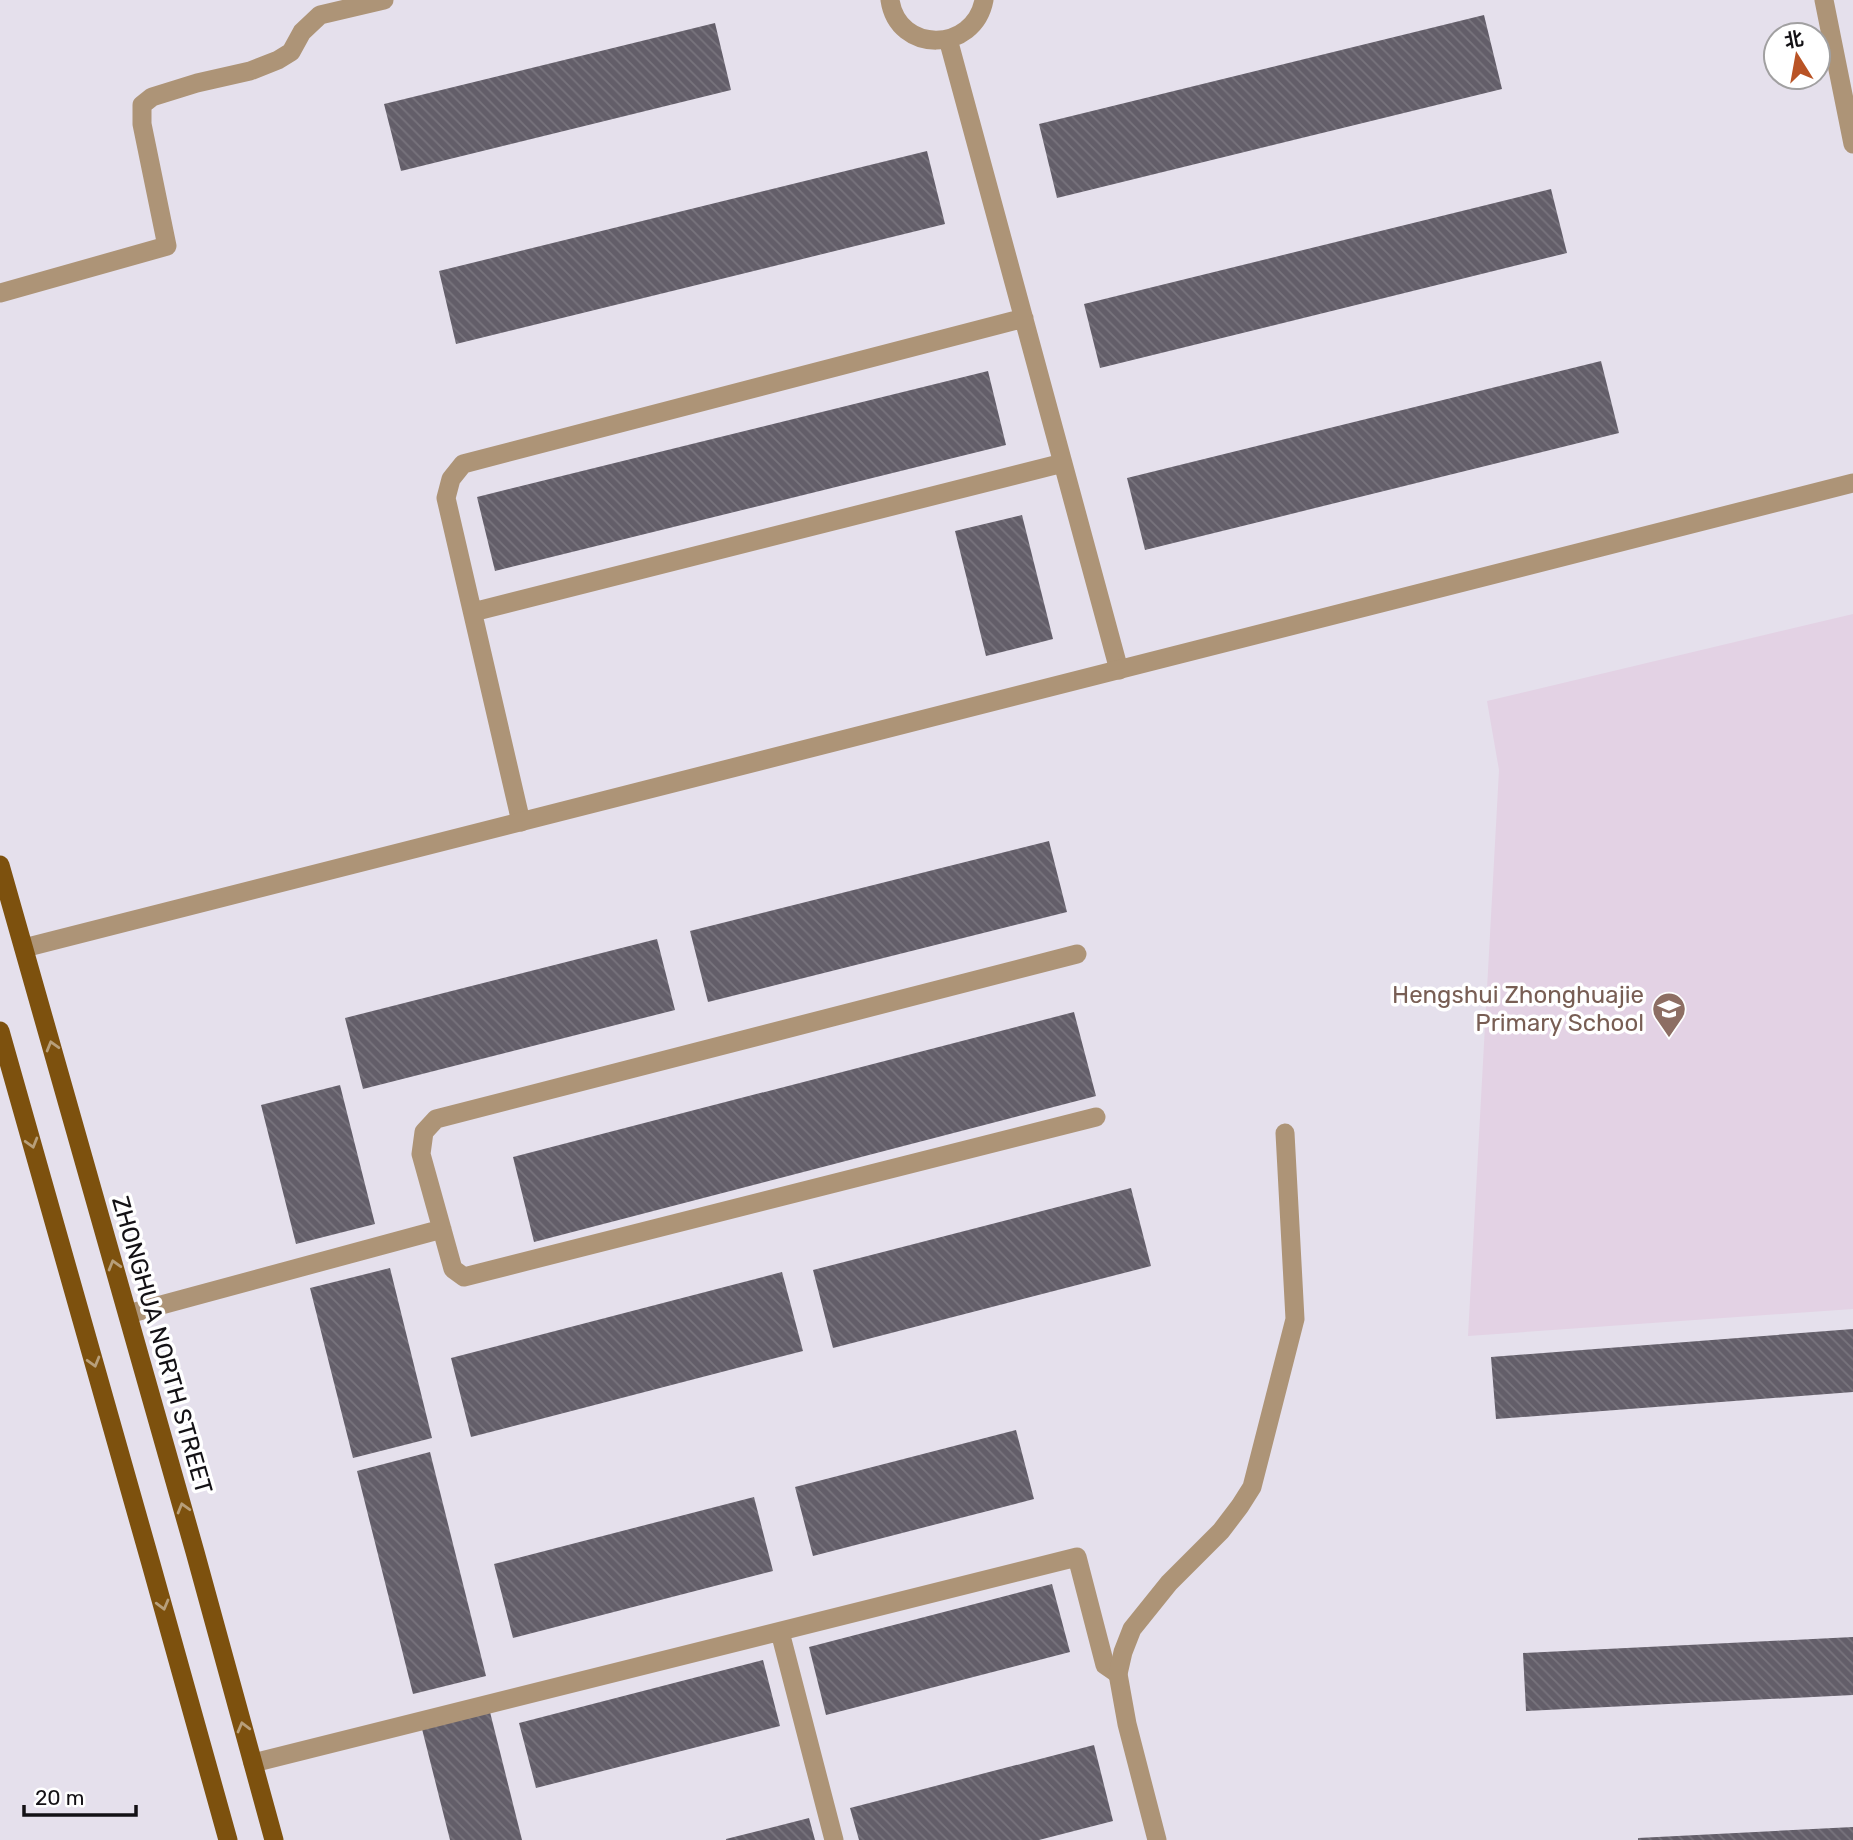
<svg xmlns="http://www.w3.org/2000/svg" width="1853" height="1840" font-family="Rubik,'Noto Sans SC',sans-serif">
	<style>
		.education { fill: #e3d2e4 }
		.building { fill: url(#building-back-hatch) }
		.lines { fill: none; stroke-linecap: round; stroke-linejoin: round }
		.service { stroke: #ad9477; stroke-width: 19 }
		.minor { stroke: #ad9477; stroke-width: 19 }
		.primary { stroke: #7d510e; stroke-width: 19 }
		.oneway { stroke: #b89f7a }
		.labels { text-anchor: middle; dominant-baseline: central; stroke-width: 7; stroke-linejoin: round; paint-order: stroke }
		.education-label { font-size: 24px; fill: #785e54; stroke: #fff; text-anchor: end }
		.street-label { font-size: 24px; fill: #131115; stroke: #fff }
	</style>
	<defs>
		<pattern id="building-back-hatch" width="6" height="6" patternUnits="userSpaceOnUse" patternTransform="scale(1.75)"><rect width="6" height="6" fill="#635e69"/><path d="M-1 5l2 2M0 0l6 6M5-1l2 2" fill="none" stroke="#78747d"/></pattern>
	</defs>
	<rect width="100%" height="100%" fill="#e5e0ec"/>
	<path class="education" d="M1853,614V1309L1468,1336L1499,770L1487,701Z"/>
	<path class="building" d="M1484,15L1502,89L1057,198L1039,124Z
		M715,23L731,90L401,171L384,104Z
		M927,151L945,224L456,344L439,271Z
		M1551,189L1567,253L1100,368L1084,304Z
		M1601,361L1619,433L1145,550L1127,478Z
		M988,371L1006,445L495,571L477,497Z
		M1022,515L1053,639L986,656L955,531Z
		M1049,841L1067,912L708,1002L690,931Z
		M657,939L675,1010L363,1089L345,1018Z
		M1074,1012L1096,1096L534,1242L513,1157Z
		M340,1085L375,1224L296,1244L261,1105Z
		M1131,1188L1151,1266L833,1348L813,1270Z
		M390,1268L432,1438L353,1458L310,1288Z
		M782,1272L803,1351L471,1437L451,1358Z
		M1853,1329V1392L1496,1419L1491,1357Z
		M1016,1430L1034,1499L813,1556L795,1487Z
		M430,1452L486,1676L413,1694L357,1471Z
		M754,1497L773,1571L513,1638L494,1564Z
		M1052,1584L1070,1652L826,1715L809,1647Z
		M1853,1637V1695L1526,1711L1523,1653Z
		M763,1660L780,1726L536,1788L519,1723Z
		M490,1712L522,1840H450L422,1729Z
		M1094,1745L1113,1821L1039,1840H859L850,1808Z
		M809,1818L815,1840H726V1839Z
		M1853,1827V1840H1638V1838Z"/>
	<g class="lines">
		<path class="service" d="M890,0C898,54 974,53 984,0
			M948,39L1119,670
			M0,293L167,246L142,124V105L152,97L197,83L250,71L278,60L291,52L302,32L320,15L384,0
			M473,612L1063,463
			M521,822L446,498L451,479L463,464L1024,318
			M1077,954L436,1119L424,1132L421,1154L453,1269L464,1277L1096,1117
			M128,1314L442,1229
			M780,1632L834,1840
			M253,1763L1077,1557L1105,1665L1118,1674"/>
		<path class="minor" d="M1824,0L1853,144
			M24,948L1853,483
			M1157,1840L1127,1724L1118,1674L1123,1652L1132,1629L1169,1583L1221,1531L1240,1506L1252,1487L1295,1319L1285,1133"/>
		<path class="primary" d="M0,865L195,1552L274,1840
			M0,1031L151,1564L228,1840"/>
	</g>
	<defs><path id="oneway-chevron" d="M-2-3.5L2.5 0L-2 3.5" fill="none" stroke-width="1.6" stroke-linecap="round" stroke-linejoin="round" transform="scale(1.75)"/></defs>
	<g class="oneway">
		<use href="#oneway-chevron" transform="translate(52 1046) rotate(-106)"/>
		<use href="#oneway-chevron" transform="translate(32 1143) rotate(74)"/>
		<use href="#oneway-chevron" transform="translate(114 1265) rotate(-106)"/>
		<use href="#oneway-chevron" transform="translate(94 1362) rotate(74)"/>
		<use href="#oneway-chevron" transform="translate(183 1508) rotate(-106)"/>
		<use href="#oneway-chevron" transform="translate(163 1605) rotate(75)"/>
		<use href="#oneway-chevron" transform="translate(243 1727) rotate(-105)"/>
	</g>
	<defs>
		<g id="school-pin" transform="scale(1.75)"><path d="M0 17L-7.5 6A9.5 9.5 0 1 1 7.5 6Z" fill="#8d6e63" stroke="#fff"/><path d="M0-5L7-2L0 1L-7-2ZM-4 1L0 2.5L4 1V4Q0 6-4 4Z" fill="#fff"/></g>
	</defs>
	<g fill-rule="evenodd">
		<use href="#school-pin" x="1669" y="1009"/>
	</g>
	<g class="labels">
		<g class="education-label">
			<text x="1644" y="995">Hengshui Zhonghuajie<tspan x="1644" dy="28">Primary School</tspan></text>
		</g>
		<g class="street-label">
			<text transform="translate(162 1345) rotate(74)">ZHONGHUA NORTH STREET</text>
		</g>
	</g>
	<g transform="translate(1797 56) rotate(349)"><circle r="33" fill="#ffffff" stroke="#a1a0a1" stroke-width="2"/>
	<path d="M0-5L12 26L0 18L-12 26Z" fill="#b95325"/>
	<text y="-10" font-size="19" font-weight="bold" text-anchor="middle" fill="#131115">北</text>
	</g>
	<path d="M24 1805v10h112v-10" fill="none" stroke="#131115" stroke-width="3.5"/>
	<text x="35" y="1805" font-size="21" fill="#131115" stroke="#ffffff" stroke-width="5" paint-order="stroke">20 m</text>
</svg>
